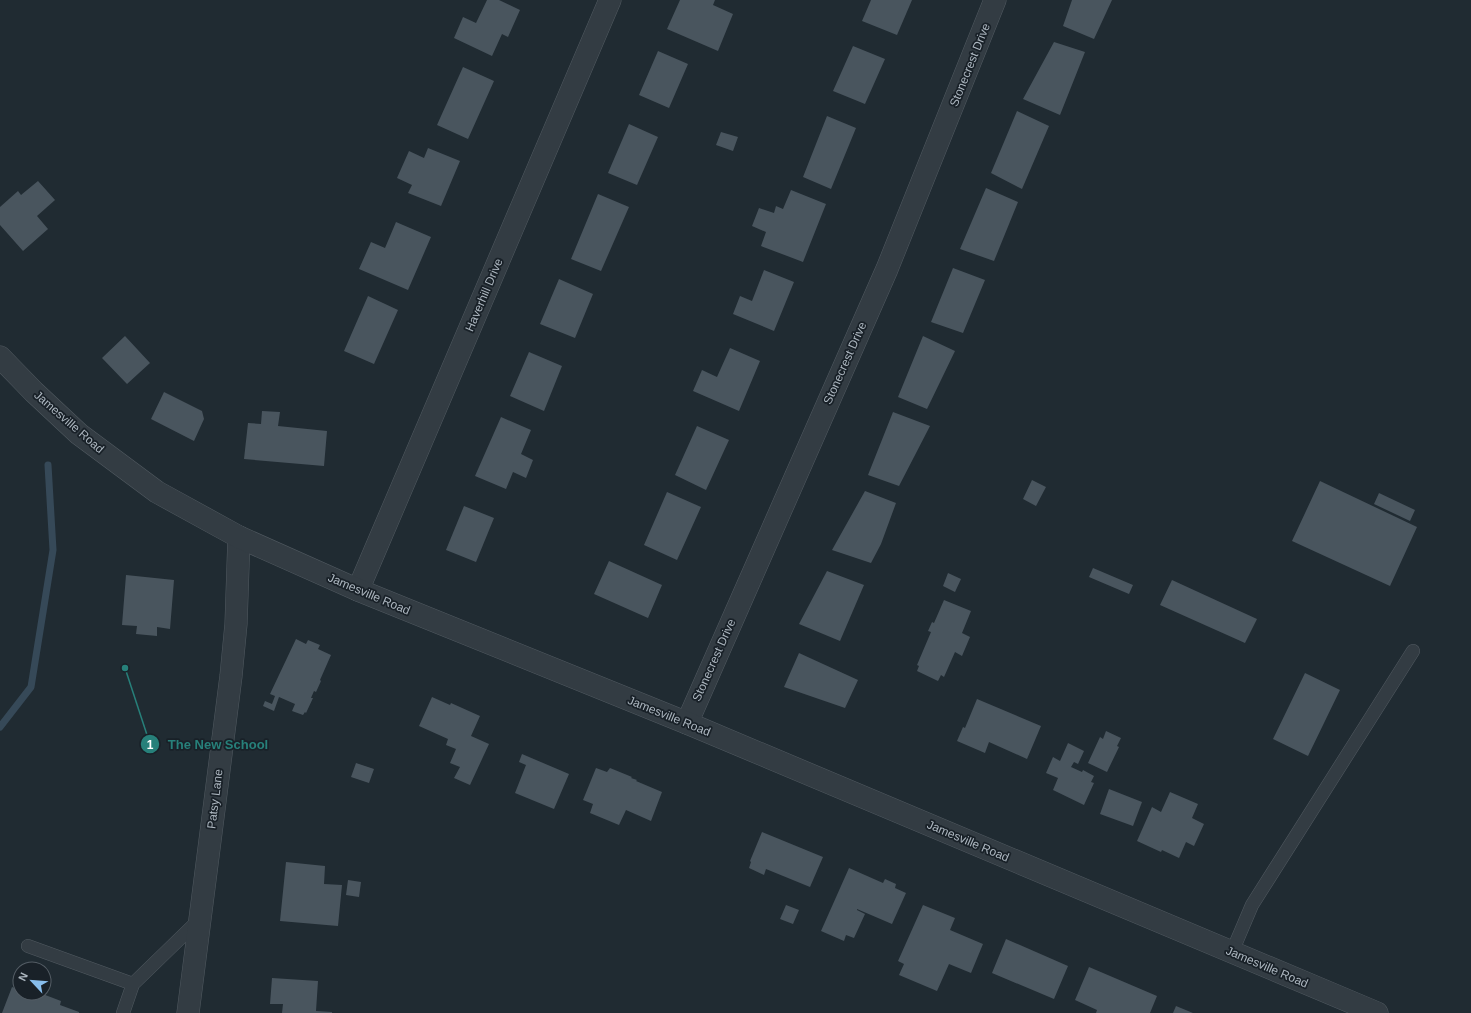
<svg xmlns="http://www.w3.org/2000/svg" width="1471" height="1013" font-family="Arial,sans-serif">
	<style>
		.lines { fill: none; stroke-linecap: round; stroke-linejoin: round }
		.stream { stroke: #364958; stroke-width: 7 }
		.building { fill: #49555e }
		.service-casing { stroke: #515a61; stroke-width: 14 }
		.minor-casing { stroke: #515a61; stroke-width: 23 }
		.tertiary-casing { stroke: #515a61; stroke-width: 23 }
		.service { stroke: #333c43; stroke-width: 13 }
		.minor { stroke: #333c43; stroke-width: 22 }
		.tertiary { stroke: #333c43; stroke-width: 22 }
		.labels { text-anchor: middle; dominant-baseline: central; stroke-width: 3.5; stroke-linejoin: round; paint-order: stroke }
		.street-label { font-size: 12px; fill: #adb7c0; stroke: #192128 }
		.leader { fill: none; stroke: #27807a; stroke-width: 1.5 }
		.callout-dot { fill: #27807a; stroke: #192128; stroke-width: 1.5 }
		.mark-label { font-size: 12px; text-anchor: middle; font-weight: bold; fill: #fff }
		.callout-label { font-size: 13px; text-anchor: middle; font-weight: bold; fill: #27807a; stroke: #192128; stroke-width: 3.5; stroke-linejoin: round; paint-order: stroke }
	</style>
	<rect width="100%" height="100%" fill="#202b32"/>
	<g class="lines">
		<path class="stream" d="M0,727L31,687L53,550L48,465"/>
	</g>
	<path class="building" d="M487,0H499L520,10L508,37L502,34L492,56L454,38L463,17L476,23Z
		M680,0H715L713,5L733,14L718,51L667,29Z
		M871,0H912L897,35L862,21Z
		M1072,0H1112L1094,39L1063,26Z
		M1054,42L1085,52L1060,115L1023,99Z
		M853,46L885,59L865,104L833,91Z
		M658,51L688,64L669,108L639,95Z
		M463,67L494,81L468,139L437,125Z
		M1017,111L1049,126L1022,189L991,173Z
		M827,116L856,128L831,189L803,177Z
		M629,124L658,137L637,185L608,173Z
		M721,132L738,137L733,151L716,145Z
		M428,148L460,161L441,206L408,193L412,185L397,178L409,151L424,158Z
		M38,181L55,200L37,216L48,229L23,251L0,225V207L18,191L21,195Z
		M986,188L1018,202L994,261L960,249Z
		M791,190L826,204L803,262L761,246L766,232L752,226L759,208L774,213L776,206L783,209Z
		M598,194L629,207L601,271L571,259Z
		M396,222L431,237L408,290L359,269L371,242L385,248Z
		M953,268L985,280L963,333L931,322Z
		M764,270L794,282L774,331L733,314L740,296L752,301Z
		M559,279L593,294L575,338L540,324Z
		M368,296L398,310L374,364L344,351Z
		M125,336L150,363L127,384L102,358Z
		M923,336L955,351L927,409L898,397Z
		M730,348L760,361L739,411L693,391L702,370L717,377Z
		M529,352L562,366L544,411L510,396Z
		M164,392L202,411L204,419L194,441L151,419Z
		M262,411L280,412L278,426L327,431L324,466L244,459L248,423L261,424Z
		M893,412L930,426L899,486L868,475Z
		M501,417L531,430L521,454L533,460L526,478L513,472L506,489L475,476Z
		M697,426L729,440L706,490L675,475Z
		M1032,480L1046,487L1036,506L1023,499Z
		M1320,481L1417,527L1390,586L1292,541Z
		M865,491L896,503L881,544L871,563L832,550Z
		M667,492L701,507L677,560L644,545Z
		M1379,493L1415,510L1410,521L1374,504Z
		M464,506L494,518L476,562L446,550Z
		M609,561L662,585L648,618L594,594Z
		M1093,568L1133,585L1129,594L1089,577Z
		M827,571L864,585L840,641L799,624Z
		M948,573L961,579L955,592L943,586Z
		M126,575L174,580L170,629L157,627V636L136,634L137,626L122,625Z
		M1172,580L1257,619L1245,643L1160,605Z
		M944,600L971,611L962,633L970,637L962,656L955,652L944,677L941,675L938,681L917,671L919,666L917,665L931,632L928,631L932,622L934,623Z
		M296,639L306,644L308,640L320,645L318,649L331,655L320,680L321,681L316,692L314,691L311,698H313L306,713L305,712L303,715L292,711L295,704L279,697L274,711L263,706L265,701L272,704L275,696L270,694Z
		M799,653L858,680L845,708L784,687Z
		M1305,673L1340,690L1308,756L1273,739Z
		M432,697L450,705L451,703L480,716L471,736L489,744L470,785L454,778L460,767L450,763L456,749L446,745L448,739L419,726Z
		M977,699L1041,726L1027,759L989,742L985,753L957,741L963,727L965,728Z
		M1106,731L1121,738L1117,746L1119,747L1107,772L1088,763L1100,737L1103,739Z
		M1068,743L1084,751L1078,764L1074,762L1071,767L1082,772L1083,770L1094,776L1091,782L1094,783L1084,805L1053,790L1058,778L1046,773L1053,757L1060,761Z
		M522,754L569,774L554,809L515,793L526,765L519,762Z
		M356,763L374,769L369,783L351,777Z
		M596,768L607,772L610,768L632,777L631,778L637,780L636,781L662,792L651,821L626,810L619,825L590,813L593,804L583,800Z
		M1109,789L1142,802L1133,826L1100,814Z
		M1170,792L1198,804L1192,818L1204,824L1194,846L1186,842L1179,858L1162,850L1161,852L1137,841L1152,807L1161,812Z
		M762,832L823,857L810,887L766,869L764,875L749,868L751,862L750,861Z
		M286,862L325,866L324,884L342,885L338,926L280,921Z
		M849,868L883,883L885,879L896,884L895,888L906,893L892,924L857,909V910L865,914L854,938L846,935L844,941L821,931Z
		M348,880L361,882L359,897L346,895Z
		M786,905L799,910L793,924L780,919Z
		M923,905L955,918L950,930L983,944L971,973L949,964L937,991L899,975L904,964L898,961Z
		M1006,939L1068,966L1054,999L992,973Z
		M1089,967L1157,996L1150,1013H1096L1097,1010L1075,1000Z
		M272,978L318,981L316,1011L332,1012V1013H282L283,1004H270Z
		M12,987L20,990V993H40L61,1001L60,1005L79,1012V1013H2Z
		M1176,1006L1193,1013H1173Z"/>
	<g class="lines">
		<g class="service-casing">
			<path id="service" d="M28,946L133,984
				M1232,952L1252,905L1413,651
				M123,1013L133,984L200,919"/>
		</g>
		<g class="minor-casing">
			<path id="minor" d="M358,590L610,0
				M687,723L887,269L995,0
				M188,1013L231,676L236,624L239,537"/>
		</g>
		<g class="tertiary-casing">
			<path id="tertiary" d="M0,357L34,392L79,434L157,492L239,537L358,590L687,723L1377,1013"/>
		</g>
		<use href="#service" class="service"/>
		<use href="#minor" class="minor"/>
		<use href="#tertiary" class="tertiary"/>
	</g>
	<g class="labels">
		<g class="street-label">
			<text transform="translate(970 65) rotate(-68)">Stonecrest Drive</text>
			<text transform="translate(484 295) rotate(-67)">Haverhill Drive</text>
			<text transform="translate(845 363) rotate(-66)">Stonecrest Drive</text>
			<text transform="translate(69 422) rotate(41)">Jamesville Road</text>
			<text transform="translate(369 594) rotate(23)">Jamesville Road</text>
			<text transform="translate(714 660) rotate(-66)">Stonecrest Drive</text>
			<text transform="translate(669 716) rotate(22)">Jamesville Road</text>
			<text transform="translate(215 799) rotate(-83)">Patsy Lane</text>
			<text transform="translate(968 841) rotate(23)">Jamesville Road</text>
			<text transform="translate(1267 967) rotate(23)">Jamesville Road</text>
		</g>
	</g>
	<path class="leader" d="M125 668L150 744"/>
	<g class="callout-dot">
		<circle cx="125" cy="668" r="4"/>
		<circle cx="150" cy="744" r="10"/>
	</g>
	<g class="mark-label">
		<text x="150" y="749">1</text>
	</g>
	<g class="callout-label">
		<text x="218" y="749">The New School</text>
	</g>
	<g transform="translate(32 981) rotate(296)"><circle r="19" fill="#192128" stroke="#545d65"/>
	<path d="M0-3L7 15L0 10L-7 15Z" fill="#87bdec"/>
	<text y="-6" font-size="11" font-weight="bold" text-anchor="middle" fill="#adb7c0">N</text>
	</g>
</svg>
